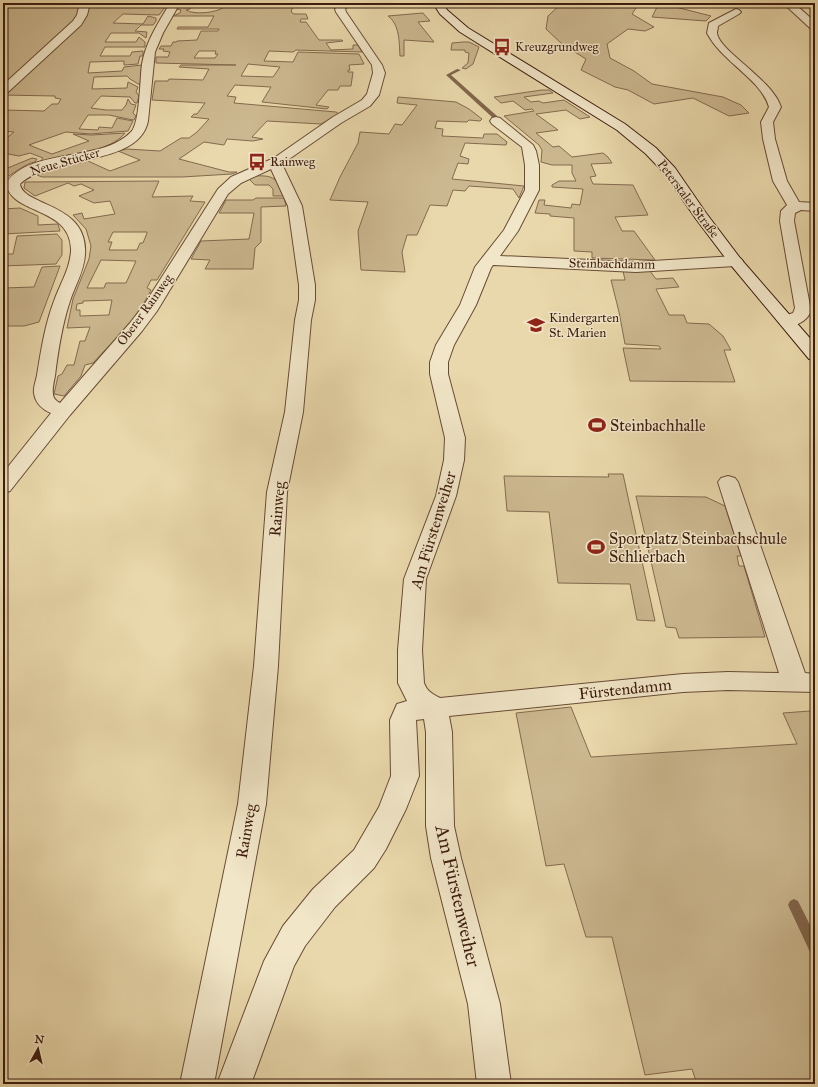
<svg xmlns="http://www.w3.org/2000/svg" width="818" height="1087" font-family="'IM FELL Great Primer',serif">
	<style>
		.green { fill: #ccb890; stroke: #846a4f; fill-rule: evenodd }
		.lines { fill: none; stroke-linecap: round; stroke-linejoin: round }
		.stream { fill: #81664c; fill-rule: evenodd }
		.minor-casing { stroke: #684b35; stroke-width: 2 }
		.secondary-casing { stroke: #3d1c0e; stroke-width: 2 }
		.minor { fill: #f1e6c8; fill-rule: evenodd }
		.secondary { fill: #f1e6c8; fill-rule: evenodd }
		.labels { text-anchor: middle; dominant-baseline: central; stroke-width: 3; stroke-linejoin: round; paint-order: stroke }
		.far-poi-label { font-size: 13px; fill: #3d1c0e; stroke: #f1e6c8; text-anchor: start }
		.far-street-label { font-size: 13px; fill: #3d1c0e; stroke: #f1e6c8 }
		.poi-label { font-size: 16px; fill: #3d1c0e; stroke: #f1e6c8; text-anchor: start }
		.street-label { font-size: 16px; fill: #3d1c0e; stroke: #f1e6c8 }
		.near-street-label { font-size: 19px; fill: #3d1c0e; stroke: #f1e6c8 }
	</style>
	<rect width="100%" height="100%" fill="#e9d8ab"/>
	<filter id="stains"><feTurbulence type="fractalNoise" baseFrequency=".005" numOctaves="4"/><feColorMatrix values="0 0 0 0 .2 0 0 0 0 .09 0 0 0 0 .02 0 0 0 .5 -.17"/></filter>
	<radialGradient id="worn" r=".72"><stop offset=".6" stop-color="#630" stop-opacity="0"/><stop offset="1" stop-color="#630" stop-opacity=".3"/></radialGradient>
	<path class="green" d="M3,3H168L159,15L123,14L113,23L143,24L148,16L156,18V21L153,25H141L135,31L147,32L146,38L139,33H111L105,42H136L139,37L145,42V47H105L100,56H130L132,52L143,51V56H140L138,64L124,65V61L90,62L88,73L122,71L124,67L142,65L140,85L130,79L127,76L94,77L92,89L127,88L128,82L138,87L136,92L139,96L137,103H135L130,97L101,96L91,108L106,110H122L126,105L128,99L131,104L136,105L133,113L136,116L134,120H133L109,115H88L79,129L98,130L99,127L112,128L117,118L133,121L128,131L90,134L66,132L29,145L52,154L89,141L73,134L92,135L125,133C112,151 66,157 46,162L39,163L43,158L30,153L19,156L3,153V141L14,132L3,131V110L44,111L52,104H58L61,99L55,98V96L3,95L22,78L3,88Z
		M180,3H194L190,9L186,10C193,15 217,13 224,7V3H310L308,5L293,6L291,12L294,14H306L308,19H301L300,22H306L319,40H342L343,41L326,43L331,50L353,49V45H358L362,52L296,50L293,52L269,51L264,61L293,62L298,52L359,54L364,64L349,65L350,70H348V72H353L351,86H340L338,90H328L316,105L329,107L327,109L262,102L271,87L235,85L227,96L236,97L234,103L336,112L339,114L321,124L267,121L252,137L263,139L253,141L227,139L224,145L204,142L179,159L229,172H237L232,174L182,177H42L37,175L46,172L51,168L72,163L75,164L88,161L110,171L140,160L118,151L127,149L160,151L181,138H189L197,132L209,119L191,117L194,114H197L205,103L152,100L155,81H168L169,79L203,80L209,69L179,67L181,65H236L156,63V57H168L170,52L163,51L164,49H159L161,46H171L173,42H176L177,41L197,40L201,31H218L219,29H177L178,27H208L214,16H173L180,13L181,10L176,9ZM199,51H216L215,54H218L215,58H194ZM248,64L280,67L273,77L241,76Z
		M562,3H672V6L711,16L706,21L652,17L657,7L638,5L632,14L654,27L645,31L628,29L607,44L610,58L634,71L652,84L723,97L741,105L749,113L729,116L693,98L654,104L628,90L615,87L581,70L586,59L562,44L546,29L548,16Z
		M423,13L430,21L418,22L434,42L404,40V56H400C399,42 400,25 388,16Z
		M463,42H469L479,47L473,64L466,69L462,68L468,63L469,53L465,52V50H451L452,43Z
		M542,90H549L553,93L524,97L531,102L539,101L543,103L564,100L590,117L580,119L566,110L536,114L558,130L536,133L553,147L559,146L572,157L603,153L608,157L612,163L591,164L596,176L590,177L593,184L633,185L648,215L615,217L622,231H634L655,260L592,258V252L574,251V218L550,216V214L535,213L539,200H545L544,205L571,208L572,204L580,205L583,189L552,187V185L559,181H576L572,173V165H552L541,162L542,150L539,145L504,116L534,111L532,109L525,110L513,101L501,103L494,97Z
		M398,97L456,102L469,109L482,119L480,121L469,120L467,122L437,121L435,128L443,129L442,136L483,138L484,134H497L507,142L506,145L465,143L460,156L469,159L468,164L458,163L452,179L524,186L519,198L513,189L469,186L465,191L453,190L447,206L430,205L417,235H407L402,252L405,272L361,270L358,231L368,202L330,200L340,177L358,143L360,132L389,134L395,124L402,125L417,105L397,103Z
		M32,158L37,159L35,162C26,163 12,175 3,179V170Z
		M255,176C273,175 278,178 283,196H273V189L269,185H255L248,178Z
		M159,181L152,197L193,196L190,201L205,202L157,280H151L147,288L151,290C137,319 114,340 93,363L85,365L81,376L64,396L54,394L58,376L62,374L67,365H74L80,341H85L90,327L67,328L73,299L89,259L91,246L86,229L73,215L82,213L84,219L115,214L110,201L94,203L79,196L94,190L81,184L74,186L68,183L35,196L24,188L25,182ZM113,232H147V233L143,243H140L137,250H109L112,242H108ZM101,260L136,261L126,283H106L104,288H87ZM112,300L109,315L80,316V310H76L77,304L83,303V301Z
		M256,198H284L286,206L261,207V242L255,248L253,269H205L210,260L191,259L201,241L249,239L254,213H219L226,200H253Z
		M20,208L38,216V225L58,224L60,231L3,234V209Z
		M57,234L62,240V255L56,264L3,266V254H13L17,236Z
		M60,266L39,322L24,326H3V288L34,287L42,267Z
		M623,271H650L656,279L673,278L679,287L656,289L669,315H684L687,323L709,324L723,336L731,350H724L735,382L630,381L623,348L661,349L659,346L625,344L619,312L611,280H625Z
		M608,474H623L655,621L637,620L630,584L558,583L549,512L507,511L504,476L609,477Z
		M636,496L706,497L725,506L741,556H737L739,566H744L765,637L679,638L676,628L666,627Z
		M571,707L591,757L797,744L783,713L810,711L815,725V1084H697L692,1069L645,1075L612,937H586L564,864L546,866L516,713Z"/>
	<g class="lines">
		<path class="stream" d="M457,69L461,70L451,75L497,116V118H493L446,75Z
			M794,899L798,901L815,935V954L810,952L788,905L790,901Z"/>
		<g class="minor-casing">
			<path id="minor" d="M80,3H90L87,15L81,25L7,93L3,94V85L73,21L77,15Z
				M170,3H180L163,33L155,52L148,121C139,167 50,155 20,184C23,207 89,202 85,255C84,271 75,286 70,301C62,325 58,351 55,376C54,381 52,388 53,394C53,398 56,401 60,403L130,323L144,305L218,189L231,177L274,158L333,117L362,100L367,94L373,73L372,65L336,12L335,9L341,3H351L345,9L346,12L382,65L385,73L379,95L370,106L341,123L282,164L302,206L315,285V300L311,320L303,412L287,492L278,666L266,804L214,1084H180L238,804L254,666L267,492L285,412L295,320L299,300V285L288,206L271,169L241,183L228,194L157,311L142,331L70,415L10,491L3,493V473L51,413C43,410 35,403 34,393C33,388 36,381 37,375C41,351 45,324 54,301C60,284 71,267 71,249C70,206 10,215 6,183C31,147 101,163 131,132C140,124 140,77 142,64C146,41 159,22 170,3Z
				M783,3H794L815,22V30L811,29Z
				M736,9L739,10L741,12L739,14L718,26C718,28 717,31 717,33C719,51 772,79 781,107L773,122L775,139L787,181L799,202L815,203V211L801,210L795,213L794,221L811,311C806,323 793,328 781,325L779,321L781,317L793,313L795,308L780,221L781,211L787,205L773,181L763,139L761,122L769,107C761,79 722,62 707,33L709,23Z
				M496,117L500,118L533,145L536,151L539,165V190L518,231L500,256L636,262L735,256L740,258L743,261L740,264L735,266L636,272L493,265L491,268L476,305L454,345L448,362V374L465,438L464,460L456,496L426,579L422,650L424,683C427,691 432,694 440,698L683,674L728,672L779,673L718,482L721,478L728,476L735,478L738,482L805,673L815,674V692L728,690L683,692L449,716L452,732L454,826L461,858L500,1004L511,1084H477L468,1004L431,858L426,826V732L424,719L416,720L419,776L406,809L386,849L374,868L335,907L305,946L294,966L251,1084H217L264,961L283,926L313,889L354,850L379,807L391,776L390,720L397,704L407,701L398,683V650L404,579L436,496L444,460L445,438L430,374V362L436,345L460,305L475,267L504,230L525,190V165L522,147L492,124L490,121L492,118Z"/>
		</g>
		<g class="secondary-casing">
			<path id="secondary" d="M433,3H443L447,10L468,28L625,124L656,148L675,168L706,213L740,258L815,344V360L809,359L730,264L696,219L665,174L646,154L617,130L460,32L440,14Z"/>
		</g>
		<use href="#minor" class="minor"/>
		<use href="#secondary" class="secondary"/>
	</g>
	<defs>
		<g id="bus-bare" transform="scale(1.38)"><path d="M-5-6H5V4H4V6H2V4H-2V6H-4V4H-5ZM-3.5-4V0h7V-4ZM-3.5 1.2v1.5H-2V1.2ZM2 1.2v1.5H3.5V1.2Z" fill="#8f2418" stroke="#f1e6c8" stroke-width="2.5" paint-order="stroke"/></g>
		<g id="school-bare" transform="scale(1.38)"><path d="M0-5L7-2L0 1L-7-2ZM-4 1L0 2.5L4 1V4Q0 6-4 4Z" fill="#8f2418" stroke="#f1e6c8" stroke-width="2.5" paint-order="stroke"/></g>
		<g id="stadium-bare" transform="scale(1.38)"><path d="M0-5a6.5 5 0 1 0 0 10a6.5 5 0 1 0 0-10ZM-3.5-1.8h7v3.6h-7Z" fill="#8f2418" stroke="#f1e6c8" stroke-width="2.5" paint-order="stroke"/></g>
	</defs>
	<g fill-rule="evenodd">
		<use href="#bus-bare" x="502" y="47"/>
		<use href="#bus-bare" x="257" y="162"/>
		<use href="#school-bare" x="536" y="325"/>
		<use href="#stadium-bare" x="597" y="425"/>
		<use href="#stadium-bare" x="596" y="547"/>
	</g>
	<g class="labels">
		<g class="far-poi-label">
			<text x="515" y="47">Kreuzgrundweg</text>
			<text x="270" y="162">Rainweg</text>
			<text x="549" y="318">Kindergarten<tspan x="549" dy="15">St. Marien</tspan></text>
		</g>
		<g class="far-street-label">
			<text transform="translate(65 162) rotate(-16)">Neue Stücker</text>
			<text transform="translate(688 199) rotate(53)">Peterstaler Straße</text>
			<text transform="translate(612 264) rotate(1)">Steinbachdamm</text>
			<text transform="translate(145 310) rotate(-54)">Oberer Rainweg</text>
		</g>
		<g class="poi-label">
			<text x="610" y="425">Steinbachhalle</text>
			<text x="609" y="538">Sportplatz Steinbachschule<tspan x="609" dy="18">Schlierbach</tspan></text>
		</g>
		<g class="street-label">
			<text transform="translate(277 509) rotate(-85)">Rainweg</text>
			<text transform="translate(433 530) rotate(-73)">Am Fürstenweiher</text>
			<text transform="translate(625 689) rotate(-6)">Fürstendamm</text>
			<text transform="translate(246 831) rotate(-80)">Rainweg</text>
		</g>
		<g class="near-street-label">
			<text transform="translate(458 896) rotate(77)">Am Fürstenweiher</text>
		</g>
	</g>
	<rect width="818" height="1087" fill="none" stroke="#e9d8ab" stroke-width="16"/>
	<rect x="4" y="4" width="810" height="1079" fill="none" stroke="#3d1c0e" stroke-width="2"/>
	<rect x="8" y="8" width="802" height="1071" fill="none" stroke="#3d1c0e"/>
	<g transform="translate(38 1049) rotate(8)" stroke="#f1e6c8" stroke-width="3" paint-order="stroke">
	<path d="M0-3L7 15L0 10L-7 15Z" fill="#3d1c0e"/>
	<text y="-6" font-size="11" font-weight="bold" text-anchor="middle" fill="#3d1c0e">N</text>
	</g>
	<rect width="100%" height="100%" filter="url(#stains)"/>
	<rect width="100%" height="100%" fill="url(#worn)"/>
</svg>
